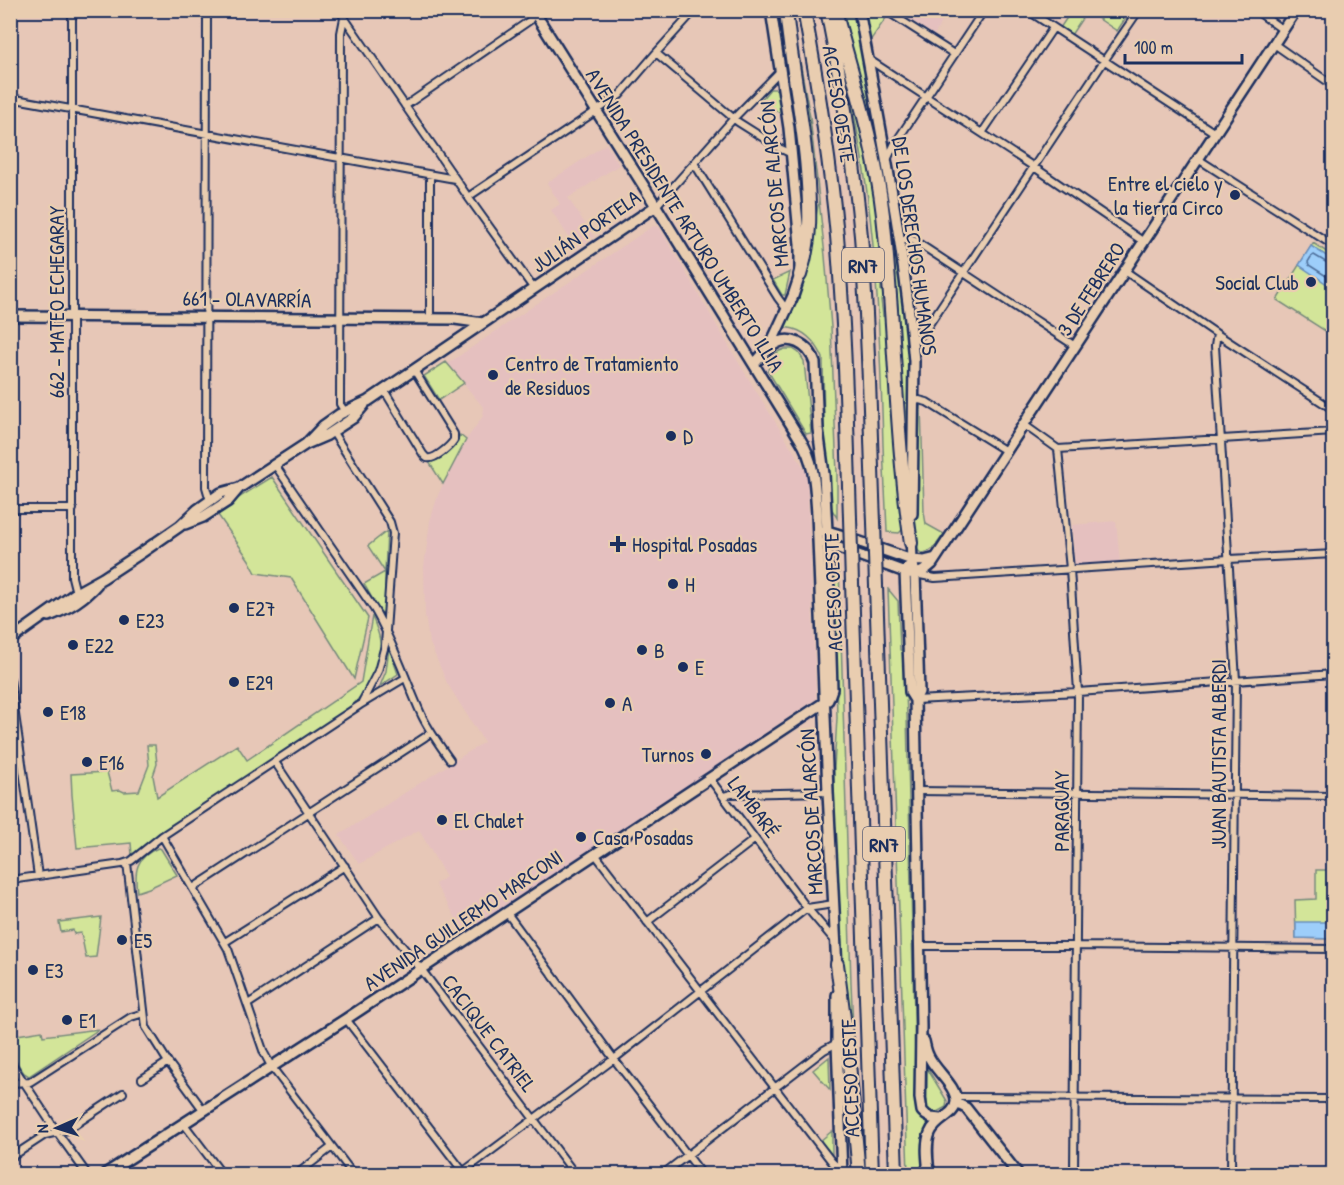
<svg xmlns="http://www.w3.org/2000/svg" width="1344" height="1185" font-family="'Patrick Hand',sans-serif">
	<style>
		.built { fill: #e5c0bf }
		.green { fill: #d3e599; stroke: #778a7c; stroke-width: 1.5 }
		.water { fill: #9dcefa; stroke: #698ebc; stroke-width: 1.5 }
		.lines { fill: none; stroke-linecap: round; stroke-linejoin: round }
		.shore { stroke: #4f6f9c; stroke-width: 1.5 }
		.street-casing { stroke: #1b2f5e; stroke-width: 10 }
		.secondary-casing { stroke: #1b2f5e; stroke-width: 14 }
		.highway-casing { stroke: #1b2f5e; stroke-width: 16 }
		.street { stroke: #e9cdb0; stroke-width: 6 }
		.secondary { stroke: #e9cdb0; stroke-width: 9 }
		.highway { stroke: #e9cdb0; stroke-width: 12 }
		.highway-bridge-casing { stroke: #1b2f5e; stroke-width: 16; stroke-linecap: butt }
		.highway-bridge { stroke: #e9cdb0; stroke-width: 12 }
		.poi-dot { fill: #1b2f5e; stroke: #e9cdb0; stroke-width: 2 }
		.labels { text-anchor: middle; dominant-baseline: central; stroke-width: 4.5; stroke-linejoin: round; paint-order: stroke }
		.shield { fill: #e9cdb0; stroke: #595e77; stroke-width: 1.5 }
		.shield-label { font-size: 20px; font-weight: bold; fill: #1b2f5e }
		.street-label { font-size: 21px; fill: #1b2f5e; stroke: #e9cdb0 }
		.poi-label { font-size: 21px; fill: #1b2f5e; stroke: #e9cdb0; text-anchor: start }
	</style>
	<rect width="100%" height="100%" fill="#e7c7b7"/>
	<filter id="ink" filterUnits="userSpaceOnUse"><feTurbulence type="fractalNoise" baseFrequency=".0167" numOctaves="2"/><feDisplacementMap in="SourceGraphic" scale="12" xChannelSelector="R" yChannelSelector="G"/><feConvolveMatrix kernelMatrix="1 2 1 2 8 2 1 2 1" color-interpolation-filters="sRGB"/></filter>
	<g filter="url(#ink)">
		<path class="built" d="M897,11L949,10V11L934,35Z
			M606,144L619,165L568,198L594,237L576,248L551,210L560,204L547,183Z
			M653,226L659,227L740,365L807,473L816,699L542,882H540L465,932L435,884L446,877L419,830L359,864L339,835L484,742L447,683L429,641L425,615L424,567L430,521L438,495L448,474L464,443L483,416L484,408L447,364Z
			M1116,521L1120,563L1075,566L1072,525Z"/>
		<path class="green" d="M1125,10L1129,13L1117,31L1087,11L1071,35L1060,28L1070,13L1067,11Z
			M775,11H783L791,71L795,129L794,130Z
			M843,11H855L881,166L894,233L904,302L910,364L907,501L898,306L881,166Z
			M864,11H876L886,18L870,41Z
			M792,17L810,117L825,256L831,327L837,474V518L829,504L824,439L823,358C818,346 808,333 794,329C791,328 787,328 784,327L798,298L809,255L819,200L816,171L811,164L815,162L813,144H810Z
			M770,89H775L778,90L781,114L761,100Z
			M857,95L872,163L883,277H881V291L887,294L888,299L881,300L883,316L886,315L903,520V529L899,533L887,532C886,503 884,474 883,445C880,328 876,211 850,96Z
			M1313,243L1333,256V336L1277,300Z
			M913,247L921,253L911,269L908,248Z
			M790,272L785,295H782L773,280Z
			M785,349H793L799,353L804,361L811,433L806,434L768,371C770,358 772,353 785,349Z
			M446,362L464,383L439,400L424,376Z
			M917,406H921L924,512L926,524L944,534C937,543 933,553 921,553L915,548Z
			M460,435L466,440L443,484L429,462C444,461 454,447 460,435Z
			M272,477L368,618L354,679L291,578L256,573L249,560L216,512Z
			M387,531L385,572V608L383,613L380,612L364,584L385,572L368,546Z
			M839,566L851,983L856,1098L845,1005L834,805V768L837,718L834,577Z
			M888,589L898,601L900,650L904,651L907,715L916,1101L917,1112L931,1125L924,1143L922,1174H908Z
			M372,616C375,625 380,634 380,643C382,666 367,690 352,706L132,855L131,843L77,848L72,795L71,774L107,772L112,791L120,790L124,792L139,791L149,765L147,745H155L157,764L153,776L157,797L237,745L247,760L361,682Z
			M389,648L398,674L380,686L386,671Z
			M158,848L161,849L177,875L149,888L137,892C134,871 136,857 158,848Z
			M1316,870H1333V939L1296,938L1295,900L1316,899Z
			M101,917L96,957L86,958L81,933L74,934L73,930L61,932L59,922Z
			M99,1029L29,1076L24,1073L11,1054V1036L42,1031L43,1036Z
			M829,1057L830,1090L813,1070Z
			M927,1068L947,1101L946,1107L937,1112H931L927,1108Z
			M832,1131V1155L820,1141Z"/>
		<path class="water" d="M1311,246L1333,260V288L1299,265Z
			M1296,922H1333V939L1296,938Z"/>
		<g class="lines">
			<path class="shore" d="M1334,264H1329L1314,255L1311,257L1308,262L1309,265L1334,281"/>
			<g class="street-casing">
				<path id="street" d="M72,10V577L76,593
					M207,10L206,487L210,501
					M339,10L468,197L534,289
					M885,10L954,54
					M1027,10L1215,133
					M1255,10L1283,30
					M344,18L341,33L340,404L345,412
					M1274,44L1334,86
					M656,53L738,122L779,148L792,154
					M868,59L1034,167L1144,242
					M10,98L455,179
					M405,106L529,21L535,12
					M982,133L1053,28
					M1198,159L1334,246
					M887,160L894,145L984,10
					M694,163L778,298L787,310
					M430,175V319
					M468,197L620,95L656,53L695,10
					M656,206L734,118L780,71
					M900,240L908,239L915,241L1075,346
					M1125,271L1217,334L1334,410
					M1217,334L1215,346L1236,680L1231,1174
					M912,341L921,335L926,329L1104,61L1139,10
					M384,390L423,454C424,455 425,457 427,458C435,460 450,446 454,440V434L414,370
					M914,402L919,400L927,402L1006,451
					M1023,424L1058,449L1334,432
					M332,431L390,522L393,533L385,645L378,671L362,702
					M1058,449L1070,569L1078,692L1074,1174
					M275,465L374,609C394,643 406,681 422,716C430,732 440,746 450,760
					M10,509H73
					M915,574L935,578L1229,559L1334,554
					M10,679L38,876
					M915,700L1078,692L1334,674
					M275,762L379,918L421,969L575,1174
					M710,779L807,908L835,941
					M918,791L1334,796
					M724,796L731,794L828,792
					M162,836L228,949L264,1053L271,1066L353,1174
					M595,854L832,1162L842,1171
					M127,863L146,1027L168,1062L204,1111
					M10,880L122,864L131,861L162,836L360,705L405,678
					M193,888L425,737L431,732
					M507,913L614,1059L702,1174
					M647,922L755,839
					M225,942L345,866
					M920,946H1076L1334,949
					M248,1004L379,918
					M346,1019L465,1174
					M10,1061L57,1132L87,1174
					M142,1079L168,1062
					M10,1083L30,1082L131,1017L144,1013
					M955,1097L1334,1099
					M184,1124L222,1174
					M10,1158L45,1135L67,1130L123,1093
					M297,1174L332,1147
					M460,1174L614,1059L807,908L834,904
					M663,1174L824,1050L837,1043"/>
			</g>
			<g class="secondary-casing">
				<path id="secondary" d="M533,10L643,185L800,439C815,462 815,487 817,514L828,792L837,969
					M859,10C880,127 904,243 914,361L912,514
					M10,316L455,319L483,323
					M769,348L793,296L800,275V244L789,128L771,10
					M306,444L323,426L340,414L368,401L656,206
					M185,524L203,517L228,501L239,488L306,444L327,435L353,418L364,405
					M823,531H827L840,535L912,560L924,561L936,558
					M911,536L912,560L915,574L919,692L915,700L921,1027L920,1098L922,1111L926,1115L931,1118L940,1119
					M825,543L905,572C918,575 922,573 932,564L1296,10
					M908,567L905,572L910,692L915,700
					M49,616C67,609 84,599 97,584
					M10,640L76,593L103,578L141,553L180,526L197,510L221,493L239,488
					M837,995V1043L842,1174
					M924,1041C925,1046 926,1051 928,1055C934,1070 957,1086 956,1102C955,1116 936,1118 930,1133C925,1145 928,1161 929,1174
					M956,1103L966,1108L1018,1174
					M105,1174L346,1019L828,700L832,689L827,531L824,474L818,429L815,363C809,344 789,333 772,346C765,351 760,358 754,364"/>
			</g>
			<g class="highway-casing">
				<path id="highway" d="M786,10C791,64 803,117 807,170C810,209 812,238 800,275
					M804,10C818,85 830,160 837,236C845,329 847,424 850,518
					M827,10C842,85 854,160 861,236C869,331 870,427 874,522
					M835,10C853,78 875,145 883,215C895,324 895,435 911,543
					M852,583L872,1174
					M876,586L896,1174
					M837,964L847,1041L859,1174
					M928,1174V1169"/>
			</g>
			<use href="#street" class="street"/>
			<use href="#secondary" class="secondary"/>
			<use href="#highway" class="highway"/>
			<g class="highway-bridge-casing">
				<path id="highway-bridge" d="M850,518L852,583
					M874,522L876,586"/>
			</g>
			<use href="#highway-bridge" class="highway-bridge"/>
		</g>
	</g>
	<g class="poi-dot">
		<circle cx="1235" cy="195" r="6"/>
		<circle cx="1311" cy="282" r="6"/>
		<circle cx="493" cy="375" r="6"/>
		<circle cx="671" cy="436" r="6"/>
		<path d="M615 535h6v6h6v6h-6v6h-6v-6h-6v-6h6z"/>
		<circle cx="673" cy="584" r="6"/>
		<circle cx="234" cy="608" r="6"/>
		<circle cx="124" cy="620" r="6"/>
		<circle cx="73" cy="645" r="6"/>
		<circle cx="642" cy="650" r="6"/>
		<circle cx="683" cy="667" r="6"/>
		<circle cx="234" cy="682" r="6"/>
		<circle cx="610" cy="703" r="6"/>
		<circle cx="48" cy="712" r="6"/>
		<circle cx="706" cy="754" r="6"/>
		<circle cx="87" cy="762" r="6"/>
		<circle cx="442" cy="820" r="6"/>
		<circle cx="581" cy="837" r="6"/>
		<circle cx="122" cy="940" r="6"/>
		<circle cx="33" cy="970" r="6"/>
		<circle cx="67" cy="1020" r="6"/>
	</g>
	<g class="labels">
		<g class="shield">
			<rect x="842" y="248" width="42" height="34" rx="4.5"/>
			<rect x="863" y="827" width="42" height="34" rx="4.5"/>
		</g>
		<g class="shield-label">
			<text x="863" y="265">RN7</text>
			<text x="884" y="844">RN7</text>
		</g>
		<g class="street-label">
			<text transform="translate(839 104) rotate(81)">ACCESO OESTE</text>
			<text transform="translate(774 184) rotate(-95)">MARCOS DE ALARCÓN</text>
			<text transform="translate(685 220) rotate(58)">AVENIDA PRESIDENTE ARTURO UMBERTO ILLIA</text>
			<text transform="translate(586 231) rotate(-35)">JULIÁN PORTELA</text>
			<text transform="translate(915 246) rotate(82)">DE LOS DERECHOS HUMANOS</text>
			<text transform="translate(1091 289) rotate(-57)">3 DE FEBRERO</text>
			<text transform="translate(247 299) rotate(1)">661 - OLAVARRÍA</text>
			<text transform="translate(56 302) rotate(-90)">662 - MATEO ECHEGARAY</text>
			<text transform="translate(833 592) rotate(-92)">ACCESO OESTE</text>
			<text transform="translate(1218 754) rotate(-90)">JUAN BAUTISTA ALBERDI</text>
			<text transform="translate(754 807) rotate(53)">LAMBARÉ</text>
			<text transform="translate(1061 811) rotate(-90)">PARAGUAY</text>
			<text transform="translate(811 812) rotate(-93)">MARCOS DE ALARCÓN</text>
			<text transform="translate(463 920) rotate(-34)">AVENIDA GUILLERMO MARCONI</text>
			<text transform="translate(489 1033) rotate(53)">CACIQUE CATRIEL</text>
			<text transform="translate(850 1078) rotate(-92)">ACCESO OESTE</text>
		</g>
		<g class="poi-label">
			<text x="1223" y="183" text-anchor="end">Entre el cielo y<tspan x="1223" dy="24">la tierra Circo</tspan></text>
			<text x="1299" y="282" text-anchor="end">Social Club</text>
			<text x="505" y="363">Centro de Tratamiento<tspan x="505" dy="24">de Residuos</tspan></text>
			<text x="683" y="436">D</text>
			<text x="632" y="544">Hospital Posadas</text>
			<text x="685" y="584">H</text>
			<text x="246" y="608">E27</text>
			<text x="136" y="620">E23</text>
			<text x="85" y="645">E22</text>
			<text x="654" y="650">B</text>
			<text x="695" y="667">E</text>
			<text x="246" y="682">E29</text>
			<text x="622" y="703">A</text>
			<text x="60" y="712">E18</text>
			<text x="694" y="754" text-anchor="end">Turnos</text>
			<text x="99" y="762">E16</text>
			<text x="454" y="820">El Chalet</text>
			<text x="593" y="837">Casa Posadas</text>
			<text x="134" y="940">E5</text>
			<text x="45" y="970">E3</text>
			<text x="79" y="1020">E1</text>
		</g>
	</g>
	<rect width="1344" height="1185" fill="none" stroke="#e9cdb0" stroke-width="36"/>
	<rect x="18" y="18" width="1308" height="1149" fill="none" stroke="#1b2f5e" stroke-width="2" filter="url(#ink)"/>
	<g transform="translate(57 1128) rotate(267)" stroke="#e9cdb0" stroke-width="4.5" paint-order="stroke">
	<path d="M0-4.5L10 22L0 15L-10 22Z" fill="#1b2f5e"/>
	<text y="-9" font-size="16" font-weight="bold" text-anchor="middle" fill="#1b2f5e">N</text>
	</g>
	<path d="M1125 54v9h117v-9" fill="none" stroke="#1b2f5e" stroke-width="3"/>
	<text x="1134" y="54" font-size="18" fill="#1b2f5e" stroke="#e9cdb0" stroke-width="4.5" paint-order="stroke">100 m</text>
</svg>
